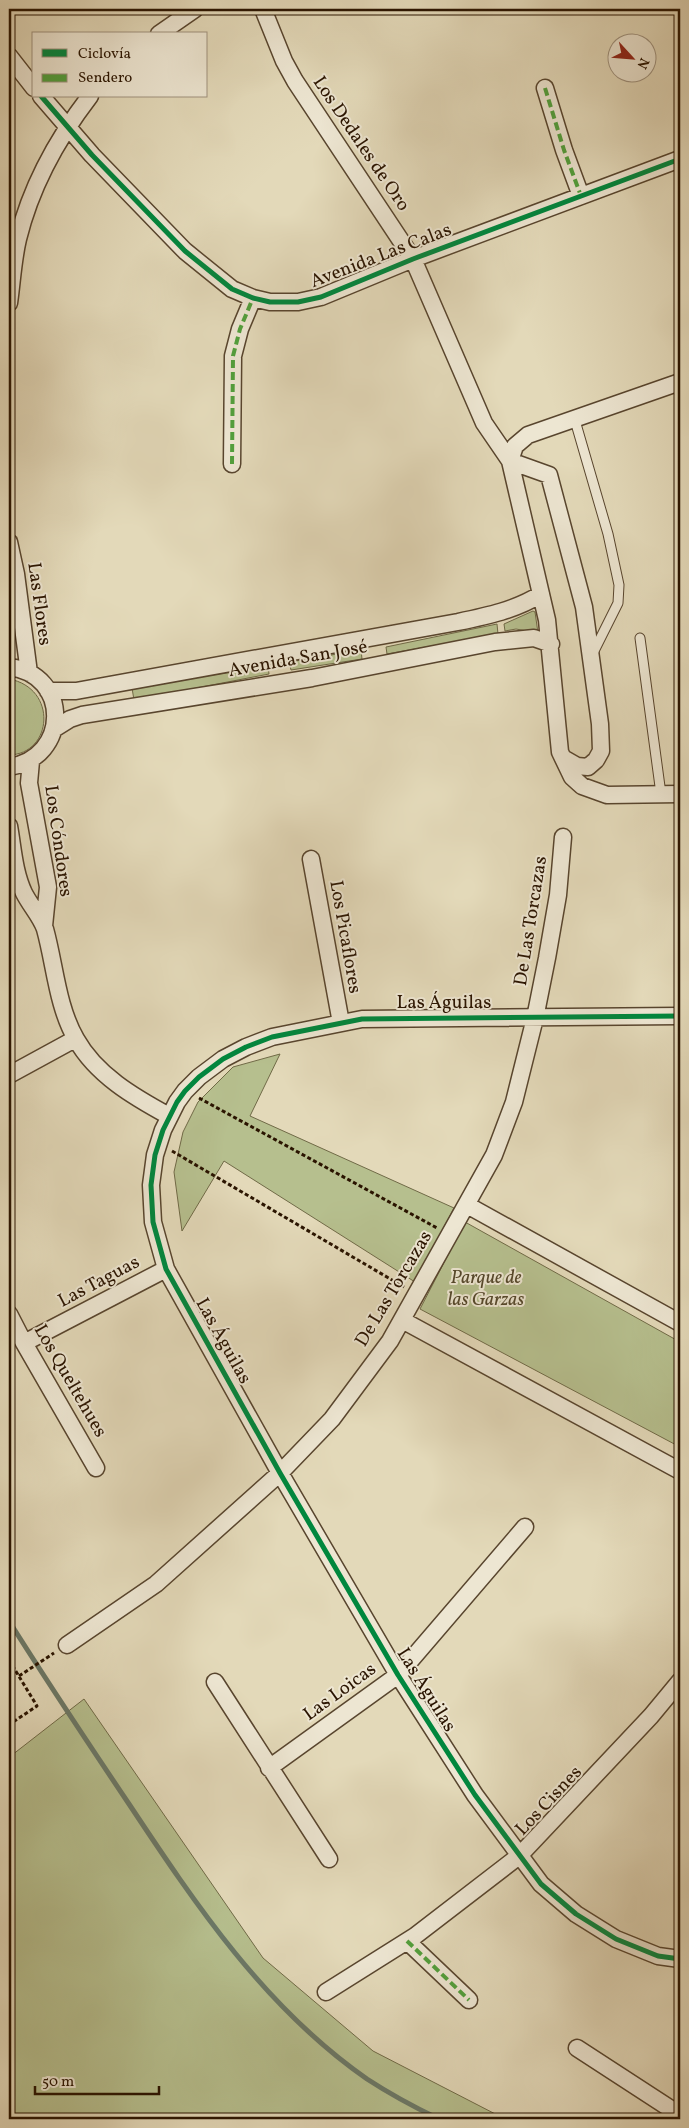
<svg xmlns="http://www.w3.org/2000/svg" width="689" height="2128" font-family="Vollkorn,serif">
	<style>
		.green { fill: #b6bf8e; stroke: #706a47 }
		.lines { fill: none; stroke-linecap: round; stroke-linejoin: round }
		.stream { stroke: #6b7867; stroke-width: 5 }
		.service-casing { stroke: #58452e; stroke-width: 11 }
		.minor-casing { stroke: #58452e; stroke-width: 19 }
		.path { stroke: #2a1400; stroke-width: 3; stroke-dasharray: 4 2.5; stroke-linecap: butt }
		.service { stroke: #ede6d2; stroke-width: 9 }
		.minor { stroke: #ede6d2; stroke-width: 16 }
		.quiet { stroke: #51a03c; stroke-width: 4; stroke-dasharray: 8 4; stroke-linecap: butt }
		.cycleway-casing { stroke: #ede6d2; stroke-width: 8 }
		.cycleway { stroke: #00873e; stroke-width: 5 }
		.labels { text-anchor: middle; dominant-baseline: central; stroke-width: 4; stroke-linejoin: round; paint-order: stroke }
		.street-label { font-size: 19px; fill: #2a1400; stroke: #ede6d2 }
		.park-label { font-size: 19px; font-style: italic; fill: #54472b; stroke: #ede6d2 }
	</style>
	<rect width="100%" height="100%" fill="#e3d9b9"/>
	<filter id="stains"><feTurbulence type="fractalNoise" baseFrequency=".004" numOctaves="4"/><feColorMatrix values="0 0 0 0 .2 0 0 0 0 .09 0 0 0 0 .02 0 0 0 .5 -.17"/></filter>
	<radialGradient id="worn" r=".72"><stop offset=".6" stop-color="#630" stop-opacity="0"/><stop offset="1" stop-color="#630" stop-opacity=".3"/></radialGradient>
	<path class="green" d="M533,611L535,612L538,633L516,629L505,631L504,624Z
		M497,624L498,634L387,654L386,647Z
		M361,650L362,659L291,670L289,662Z
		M268,666L269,674L134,700L132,688Z
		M9,679C58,688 53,754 9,755Z
		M280,1054L250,1116L454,1208L415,1282L224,1161L182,1231L174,1172L183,1132L198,1102L233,1067Z
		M465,1222L680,1342V1447L420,1309Z
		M84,1699L263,1958L373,2051L505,2119H9V1754L12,1755Z"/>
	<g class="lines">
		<path class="stream" d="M9,1621C48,1683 88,1743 129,1804C196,1905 265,2008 367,2079C390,2094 414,2107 439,2119"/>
		<g class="service-casing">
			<path id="service" d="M574,417L608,534L619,585L618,603L592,655
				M640,638L661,794"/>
		</g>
		<g class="minor-casing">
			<path id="minor" d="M263,9L284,61L295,81L413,259L484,423L510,461
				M159,34L195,9
				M9,56L34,88
				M545,88L564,150L581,196
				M41,96L92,155L185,251L232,289L253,298L270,302H298L321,297L413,259L680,159
				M9,303C12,282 13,260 18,239C31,186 57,139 90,96
				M680,382L528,435L515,446L510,461L547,620L560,752L572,777L582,786L607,795L680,794
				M510,461L549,475L584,607L600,724L601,751L596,760L588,767L577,766L563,758
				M232,464L233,356L240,329L253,298
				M9,542L16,574L29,673
				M9,667C71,674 70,758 9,767
				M48,691H76L458,622C487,616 516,610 541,594
				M54,729L70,719L82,715L312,678L495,642L534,638L551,644
				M31,761L29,783L48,887L44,926
				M9,826C13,848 14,872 24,893C30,905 41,917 45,929C55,965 57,1006 76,1039C96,1075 134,1097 169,1116
				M311,859L341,1023
				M680,1016L362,1019L272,1037L246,1047L223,1059L199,1077L185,1091L177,1102L163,1130L155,1155L151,1185L153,1222L166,1269L280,1473L398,1675L475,1795L541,1884L576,1914L616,1939L658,1956L680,1959
				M9,1075L75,1039
				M467,1205L680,1323
				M9,1314L24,1343L96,1468
				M402,1320L680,1471
				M24,1343L166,1269
				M67,1645L156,1584L280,1473L332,1419L390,1341L494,1155L514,1102L535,1018L547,958L558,895L563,837
				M215,1682L329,1859
				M269,1768L398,1675L525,1527
				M407,1941L469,2000
				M326,1992L415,1936L519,1856L651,1716L680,1681
				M577,2048L680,2115"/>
		</g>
		<path class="path" d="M199,1098L437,1228
			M172,1151L404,1287
			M9,1660L37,1706L13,1722L9,1721
			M19,1676L54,1653"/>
		<use href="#service" class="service"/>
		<use href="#minor" class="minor"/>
		<path class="quiet" d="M545,88L564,150L581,196
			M232,464L233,356L240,329L253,298
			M407,1941L469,2000"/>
		<g class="cycleway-casing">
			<path id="cycleway" d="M41,96L92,155L185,251L232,289L253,298L270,302H298L321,297L413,259L680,159
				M680,1016L362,1019L272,1037L246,1047L223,1059L199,1077L185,1091L177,1102L163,1130L155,1155L151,1185L153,1222L166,1269L280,1473L398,1675L475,1795L541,1884L576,1914L616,1939L658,1956L680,1959"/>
		</g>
		<use href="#cycleway" class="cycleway"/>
	</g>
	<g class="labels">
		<g class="street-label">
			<text transform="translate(361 144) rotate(56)">Los Dedales de Oro</text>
			<text transform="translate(381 256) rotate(-21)">Avenida Las Calas</text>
			<text transform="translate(39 604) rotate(82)">Las Flores</text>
			<text transform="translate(298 659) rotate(-10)">Avenida San José</text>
			<text transform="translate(58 841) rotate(82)">Los Cóndores</text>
			<text transform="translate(531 921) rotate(-81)">De Las Torcazas</text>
			<text transform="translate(345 937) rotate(80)">Los Picaflores</text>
			<text x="444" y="1003">Las Águilas</text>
			<text transform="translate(99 1282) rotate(-28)">Las Taguas</text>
			<text transform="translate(394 1289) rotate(-59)">De Las Torcazas</text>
			<text transform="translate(223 1341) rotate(61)">Las Águilas</text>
			<text transform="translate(70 1381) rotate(60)">Los Queltehues</text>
			<text transform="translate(426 1690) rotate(58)">Las Águilas</text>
			<text transform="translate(340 1692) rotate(-36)">Las Loicas</text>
			<text transform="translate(549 1801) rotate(-47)">Los Cisnes</text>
		</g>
		<g class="park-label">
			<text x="486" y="1278">Parque de<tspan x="486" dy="22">las Garzas</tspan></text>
		</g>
	</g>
	<rect width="689" height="2128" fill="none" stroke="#e3d9b9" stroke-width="30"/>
	<rect x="10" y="10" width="669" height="2108" fill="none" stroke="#2a1400" stroke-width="2.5"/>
	<rect x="15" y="15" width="659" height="2098" fill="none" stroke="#2a1400"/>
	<rect x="32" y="32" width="175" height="65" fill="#ede6d2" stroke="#9f927e"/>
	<rect x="42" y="49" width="25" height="8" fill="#00873e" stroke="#9f927e"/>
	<text x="78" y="58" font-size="15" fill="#2a1400">Ciclovía</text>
	<rect x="42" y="74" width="25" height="8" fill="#51a03c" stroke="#9f927e"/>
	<text x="78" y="82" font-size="15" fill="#2a1400">Sendero</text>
	<g transform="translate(632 58) rotate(116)"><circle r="24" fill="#ede6d2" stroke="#9f927e"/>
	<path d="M0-4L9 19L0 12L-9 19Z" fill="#8f2418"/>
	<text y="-8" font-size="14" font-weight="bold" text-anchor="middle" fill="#2a1400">N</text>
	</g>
	<path d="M35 2086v8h124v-8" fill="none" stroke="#2a1400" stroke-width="2.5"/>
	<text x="42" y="2086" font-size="15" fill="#2a1400" stroke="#ede6d2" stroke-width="4" paint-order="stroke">50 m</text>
	<rect width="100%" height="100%" filter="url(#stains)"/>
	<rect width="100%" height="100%" fill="url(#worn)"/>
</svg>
